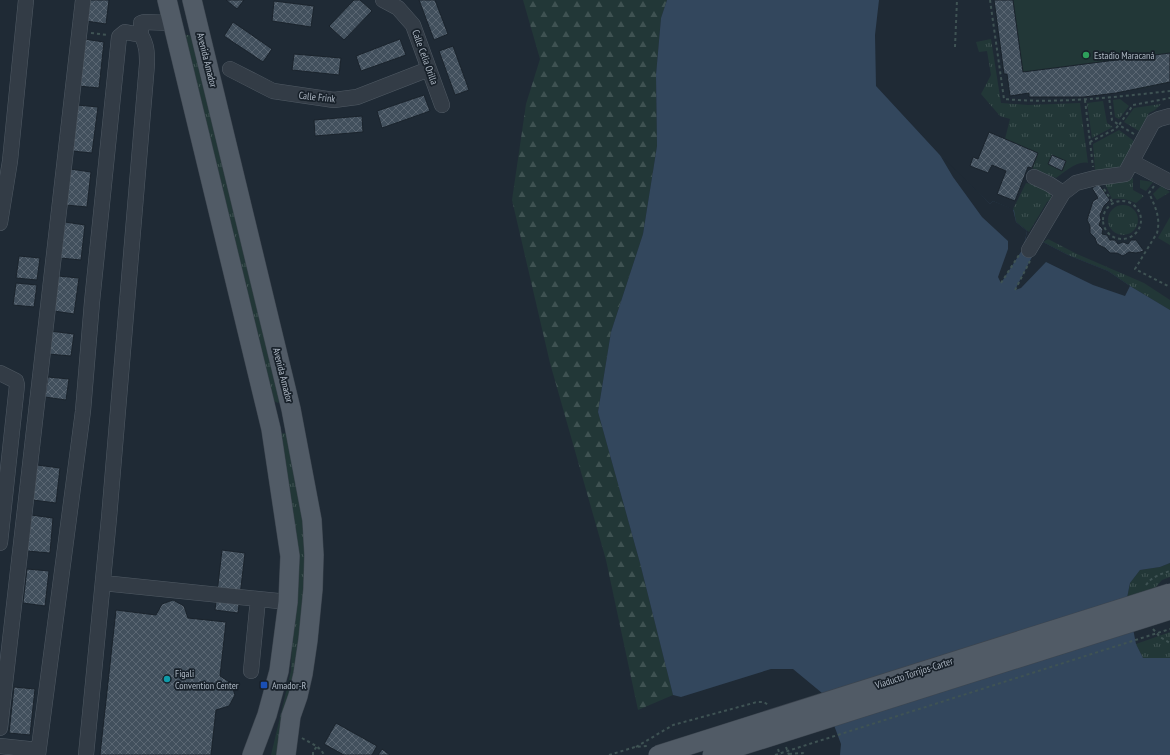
<svg xmlns="http://www.w3.org/2000/svg" width="1170" height="755" font-family="'PT Sans Narrow',sans-serif">
	<style>
		.grass { fill: url(#grass-tufts) }
		.forest { fill: url(#forest-firs) }
		.pitch { fill: #223737 }
		.water { fill: #33475d }
		.pier { fill: #1f2a35 }
		.building { fill: url(#building-cross-hatch); stroke: #1a232c }
		.lines { fill: none; stroke-linecap: round; stroke-linejoin: round }
		.minor-casing { stroke: #505a64; stroke-width: 16 }
		.major-casing { stroke: #3c454f; stroke-width: 20 }
		.path { stroke: #3f5354; stroke-width: 2; stroke-dasharray: 3 3; stroke-linecap: butt }
		.minor { stroke: #333c46; stroke-width: 15 }
		.major { stroke: #515b66; stroke-width: 19 }
		.major-bridge-casing { stroke: #3c454f; stroke-width: 20; stroke-linecap: butt }
		.path-bridge { stroke: #3f5354; stroke-width: 2; stroke-dasharray: 3 3; stroke-linecap: butt }
		.major-bridge { stroke: #515b66; stroke-width: 19 }
		.leisure-dot { fill: #2e9e5b; stroke: #18212a; stroke-width: 1.5 }
		.culture-dot { fill: #0f9aa8; stroke: #18212a; stroke-width: 1.5 }
		.transit-dot { fill: #1a4fb4; stroke: #18212a; stroke-width: 1.5 }
		.labels { text-anchor: middle; dominant-baseline: central; stroke-width: 3.5; stroke-linejoin: round; paint-order: stroke }
		.poi-label { font-size: 10px; fill: #adb7c3; stroke: #18212a; text-anchor: start }
		.street-label { font-size: 10px; fill: #adb7c3; stroke: #18212a }
	</style>
	<defs>
		<pattern id="grass-tufts" width="24" height="20" patternUnits="userSpaceOnUse"><rect width="24" height="20" fill="#223737"/><path d="M3 7l-1-3M5 7V3M7 7l1-3M15 17l-1-3M17 17v-4M19 17l1-3" fill="none" stroke="#3f5252"/></pattern>
		<pattern id="forest-firs" width="22" height="20" patternUnits="userSpaceOnUse"><rect width="22" height="20" fill="#223737"/><path d="M5 1l3.5 6h-7zM16 11l3.5 6h-7z" fill="#3f5252"/></pattern>
		<pattern id="building-cross-hatch" width="8" height="8" patternUnits="userSpaceOnUse"><rect width="8" height="8" fill="#42505d"/><path d="M0 0l8 8M0 8l8-8" fill="none" stroke="#5b6773"/></pattern>
	</defs>
	<rect width="100%" height="100%" fill="#1f2a35"/>
	<path class="grass" d="M184,35H189L195,42L281,399L278,403L274,401Z
		M991,39L1001,103L1028,105L1080,103L1088,163C1077,160 1065,172 1056,178L1032,168L1038,153L1005,139L1010,119L1000,116L981,94L991,75L987,51L979,52L976,42Z
		M1120,99L1129,106L1119,119L1115,117L1113,100Z
		M1103,101L1107,123L1113,127L1092,138L1087,103Z
		M1161,104L1155,110L1149,113L1139,131L1124,122L1134,108Z
		M1119,130L1134,141L1120,168L1095,171L1093,144Z
		M1133,178V190L1144,196L1136,203C1128,199 1121,198 1112,199L1104,182Z
		M1140,180L1153,182L1146,191L1140,188Z
		M1026,183L1037,185L1051,194V199L1047,202L1029,232L1016,222L1013,209Z
		M1161,186L1170,192L1157,200L1153,194Z
		M1108 220a15 15 0 1 1 30 0a15 15 0 1 1-30 0Z
		M1170,217V245L1158,238Z
		M1048,239L1077,254L1144,283L1170,300V310L1130,286L1108,271L1068,255L1043,242Z
		M285,433L290,436L307,516L309,598L278,755H271L291,671L292,633L280,434Z
		M1170,563V577L1162,580L1155,588L1127,598L1130,583L1140,570L1160,567Z
		M1170,632V658H1143L1136,644Z"/>
	<path class="forest" d="M523,0H667L661,18L656,75L657,146L643,234L611,332L598,412L640,563L673,695L638,710L606,560L550,363L512,200L526,104L540,59Z"/>
	<path class="pitch" d="M994,0H1170V82C1123,94 1077,98 1029,97L1028,93L1010,96L1007,74H1004Z"/>
	<path class="water" d="M667,0H879L875,35L876,86L950,166L990,204L993,201L1014,210L1016,222L1027,231L1024,247L1034,253L1043,242L1068,255L1108,271L1130,286L1170,310V563L1160,567L1140,570L1130,583L1127,598L1136,644L1143,658H1170V755H840L841,744L822,693L793,669H771L681,697L673,695L640,563L598,412L611,332L643,234L657,146L656,75L661,18Z"/>
	<path class="pier" d="M940,155L990,204L993,201L1013,209L1016,222L1027,231L1024,245L1037,250L1043,242L1068,255L1108,271L1130,286L1125,296L1093,285L1046,262L1021,288L1015,290L1034,253L1024,247L1001,283L998,277L1008,249V241L982,217L953,177Z"/>
	<path class="building" d="M88,0H109L106,24L86,21Z
		M226,0H244L237,9Z
		M354,0H360L372,11L344,40L329,26Z
		M419,0H435L448,34L434,40Z
		M994,0H1013L1023,72L1170,53V82L1116,93L1084,97H1029V93L1010,96L1007,74H1004Z
		M274,1L314,6L311,27L272,21Z
		M233,22L272,49L263,62L224,36Z
		M84,39L104,42L99,88L78,86Z
		M400,39L406,55L361,71L356,56Z
		M453,46L469,90L455,95L439,51Z
		M294,54L341,58L339,75L292,70Z
		M424,95L430,111L382,128L377,111Z
		M77,105L98,107L92,153L72,151Z
		M362,116L363,132L315,136L314,120Z
		M989,132L1038,153L1032,168L1028,167L1015,201L997,194L1006,171L992,165L988,173L970,166L973,157L978,159Z
		M1052,155L1066,161L1062,171L1048,164Z
		M70,169L91,172L87,207L66,205Z
		M1099,184L1110,200L1104,206L1100,215L1101,220L1099,225L1103,229L1102,234L1107,235L1110,240H1115L1118,244L1123,242L1128,244L1131,240H1136L1144,251L1136,253L1129,252L1123,256L1117,253H1110L1105,248L1097,244L1095,238L1090,233V226L1087,220L1093,201L1098,198L1092,188Z
		M65,222L85,225L81,260L60,258Z
		M19,256L40,258L37,280L16,278Z
		M58,276L79,278L74,314L54,311Z
		M16,283L37,285L34,307L13,305Z
		M50,331L74,334L71,356L48,354Z
		M48,377L69,379L66,400L45,397Z
		M37,465L60,468L56,503L33,500Z
		M31,515L53,518L50,553L27,551Z
		M222,550L245,553L238,613L215,610Z
		M27,569L49,571L45,606L23,603Z
		M173,600L184,606L188,618L226,622L220,676L231,683L235,695L229,706L216,710L211,755H100L116,610L156,615L162,604Z
		M14,687L35,689L30,735L9,733Z
		M336,723L377,746L372,755H344L324,744Z
		M382,749L390,755H378Z"/>
	<g class="lines">
		<g class="minor-casing">
			<path id="minor" d="M383,0L398,8L413,25L442,105
				M230,69L273,91L334,100L357,97L429,69
				M1132,162L1170,182
				M1034,177L1049,184L1063,193L1076,183L1095,178L1125,174L1153,122L1159,119L1170,116
				M0,223L10,161L26,0
				M1029,250L1063,193
				M0,373L16,381L17,385L0,543
				M103,583L288,602
				M251,671L258,599
				M0,728L83,0
				M0,746L38,750
				M38,755L83,411L92,302L119,37L125,32L141,35V23L144,22L172,23
				M86,755L109,518L147,64C147,53 147,45 141,35"/>
		</g>
		<g class="major-casing">
			<path id="major" d="M167,0L271,429L290,556L288,602L279,671L267,715L252,755
				M192,0L291,409L312,520L314,555L313,589L308,640L303,674L298,696L291,716L286,755"/>
		</g>
		<path class="path" d="M990,0L1004,99C1059,104 1115,97 1170,91
			M91,33L108,35
			M955,47L957,0
			M1085,100L1090,142L1115,129L1119,125L1112,120L1109,97
			M1134,134L1119,125L1133,105L1170,98
			M1090,142L1093,167
			M1154,186L1149,193C1155,206 1161,218 1157,233L1135,269L1170,287
			M1104,189L1113,203
			M1103 220a19 19 0 1 1 38 0a19 19 0 1 1-38 0Z
			M1001,283L1019,255
			M1015,290L1030,261
			M1146,585C1151,577 1161,574 1170,571
			M1153,629L1160,637L1170,643
			M302,738C310,743 320,746 324,755
			M636,747L673,725L757,702H764L768,705
			M786,747L789,755
			M778,749L780,755
			M789,754L803,753L806,755
			M313,755V752L317,746
			M609,755L635,747L647,746"/>
		<use href="#minor" class="minor"/>
		<use href="#major" class="major"/>
		<g class="major-bridge-casing">
			<path id="major-bridge" d="M658,755L1170,593
				M712,755L1170,610"/>
		</g>
		<path class="path-bridge" d="M775,755L1170,629"/>
		<use href="#major-bridge" class="major-bridge"/>
	</g>
	<circle class="leisure-dot" cx="1086" cy="55" r="4"/>
	<circle class="culture-dot" cx="167" cy="679" r="4"/>
	<rect class="transit-dot" x="260" y="681" width="8" height="8" rx="2"/>
	<g class="labels">
		<g class="poi-label">
			<text x="1094" y="55">Estadio Maracaná</text>
			<text x="175" y="673">Figali<tspan x="175" dy="12">Convention Center</tspan></text>
			<text x="272" y="685">Amador-R</text>
		</g>
		<g class="street-label">
			<text transform="translate(425 57) rotate(70)">Calle Celia Orilla</text>
			<text transform="translate(207 60) rotate(76)">Avenida Amador</text>
			<text transform="translate(317 97) rotate(6)">Calle Frink</text>
			<text transform="translate(283 375) rotate(76)">Avenida Amador</text>
			<text transform="translate(914 673) rotate(-18)">Viaducto Torrijos-Carter</text>
		</g>
	</g>
</svg>
